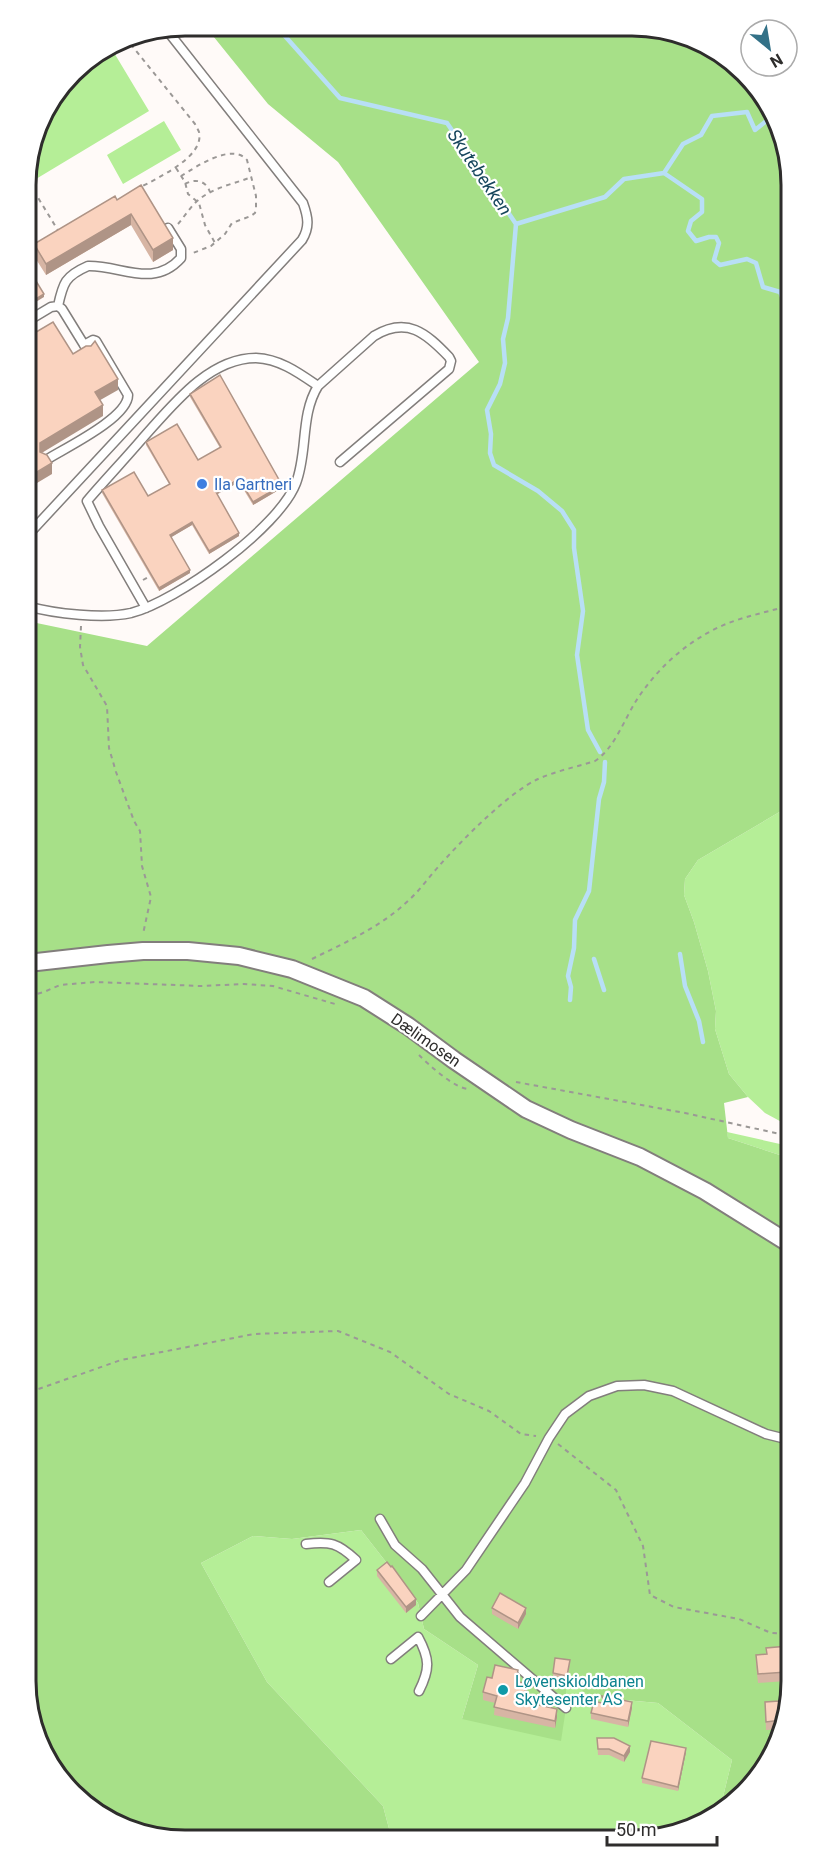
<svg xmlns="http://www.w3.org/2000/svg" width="817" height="1866" font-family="Roboto,sans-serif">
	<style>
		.green { fill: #b5ee97 }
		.forest { fill: #a7e088 }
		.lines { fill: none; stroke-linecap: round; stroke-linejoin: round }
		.stream { stroke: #b8dff6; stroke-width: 4.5 }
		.lane-casing { stroke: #827e7c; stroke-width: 11 }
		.street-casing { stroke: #827e7c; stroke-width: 20 }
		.path { stroke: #9b9896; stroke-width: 2; stroke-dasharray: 4.5 4.5; stroke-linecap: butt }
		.lane { stroke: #fff; stroke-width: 8 }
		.street { stroke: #fff; stroke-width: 16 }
		.wall { fill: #d7b5a4 }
		.shaded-wall { fill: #af9486 }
		.building { fill: #fad3bf; stroke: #af9486; stroke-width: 1.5 }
		.shop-dot { fill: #3f7fe0; stroke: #fff; stroke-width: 2 }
		.culture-dot { fill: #0f9aa8; stroke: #fff; stroke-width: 2 }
		.labels { text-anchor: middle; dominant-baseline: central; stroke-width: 4.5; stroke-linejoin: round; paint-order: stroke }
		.shop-label { font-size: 16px; fill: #366cbe; stroke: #fff; text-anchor: start }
		.street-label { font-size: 16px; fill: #2e2d2c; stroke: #fff }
		.culture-label { font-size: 16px; fill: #0d838f; stroke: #fff; text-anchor: start }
		.water-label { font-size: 18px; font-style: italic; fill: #17465d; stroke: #fff }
		.rim { fill: none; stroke: #2e2d2c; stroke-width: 3 }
	</style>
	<rect width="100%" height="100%" fill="#fffaf8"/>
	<path class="green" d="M110,46L149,111L26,185V174L42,114L80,65Z
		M164,121L181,150L123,184L107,155Z
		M788,807L789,1126L765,1113L748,1097L729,1074L715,1029L716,1011L708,971L694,922L684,895L685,879L698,860Z
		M727,1132L789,1146V1158L728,1138Z
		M361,1530L418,1603L424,1629L478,1665L462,1719L566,1708V1678L591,1697L658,1703L732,1760L721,1805L674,1835L391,1836L383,1806L267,1682L201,1563L253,1536L292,1539Z"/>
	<path class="forest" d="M205,26L663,29L737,65L786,143L788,807L698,860L685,879L684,895L694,922L708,971L716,1011L715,1029L729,1074L748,1097L724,1103L728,1138L789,1158L791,1692L779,1742L752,1786L721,1805L732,1760L658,1703L591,1697L566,1679V1708L561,1741L462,1719L478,1665L424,1629L418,1603L361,1530L292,1539L253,1536L201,1563L267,1682L383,1806L391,1836L154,1837L80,1801L31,1723L27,621L147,646L479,362L338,162L268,104Z"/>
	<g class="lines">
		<path class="stream" d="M276,26L340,98L447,123L516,224L605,197L624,179L664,173L683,144L701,135L712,116L747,112L755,130L770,118
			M664,173L702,199V212L691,221L688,231L696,241L709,237H716L719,243L714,260L720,265L747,259L756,263L763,287L780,292L787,309
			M516,224L508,318L503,339L505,363L500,384L487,410L491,434L490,453L494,465L538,491L562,511L574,530V548L583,611L577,655L588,730L600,752
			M680,954L685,986L699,1021L703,1042
			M594,959L604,990
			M570,1000L571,987L568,976L574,948L575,920L589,891L599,799L604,782L605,762"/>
		<g class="lane-casing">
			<path id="lane" d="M58,306C63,283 65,276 88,266C121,265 153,289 181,258V249L168,228
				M26,322L51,307L58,306L62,309L86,348
				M46,460C65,448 128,418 128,395L96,341L93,340L84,345
				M27,536L302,240C310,227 308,217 303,203L166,29
				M27,606C55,614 104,619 131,613C177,601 279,528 296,483C308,452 300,415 318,386L374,336C407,316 426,333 449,357L451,361L449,369L340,462
				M146,608L99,526L87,501C105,480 124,460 142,439C171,407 208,358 256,358C280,359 299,373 318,386
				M380,1519L395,1545L422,1569L460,1617L566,1708
				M306,1544C330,1541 338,1543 356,1560L329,1582
				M421,1616L466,1570L525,1483L549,1438L565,1414L589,1396L617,1386L644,1385L673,1391L766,1434L790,1440
				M391,1659L418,1637C430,1659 430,1669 419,1691"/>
		</g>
		<g class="street-casing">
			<path id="street" d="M28,963L108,954L143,951H188L239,956L292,969L364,998L408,1026L454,1060L526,1109L571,1130L640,1157L705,1191L790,1244"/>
		</g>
		<path class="path" d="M125,37L195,124C196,127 198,129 199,132C205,157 157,178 139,188
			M176,168L185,182L188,194L199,203L205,225L215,243
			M181,176C196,167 232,142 247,160L256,196V208L255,213L251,216L232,223L225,234L211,246L193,253
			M29,183L59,232
			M185,184C196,178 206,181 210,192
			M178,224C184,217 189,209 196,202C211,188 233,184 252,177
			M26,255L37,249
			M143,580L150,576
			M81,626L80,647L83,665L107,706L109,748L116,772L134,821L140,831L142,866L151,897L143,934
			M312,959C346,942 381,927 409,900C420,890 429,877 439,866C462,840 508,793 538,779C556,771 576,767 595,761C614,749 624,720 636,701C659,665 694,635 734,621C752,615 770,611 788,606
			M29,996L44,992L60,985L95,982L201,986L244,984L273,986L335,1004
			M419,1055C429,1065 456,1090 470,1089
			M516,1082L685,1113L789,1136
			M30,1392L121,1360L254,1334L338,1331L390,1352L449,1394L489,1411L521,1434L536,1436
			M558,1444L616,1490L643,1546L650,1595L674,1607L739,1619L771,1633L791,1634"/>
		<use href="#lane" class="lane"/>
		<use href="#street" class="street"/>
	</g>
	<path class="wall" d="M117,200L173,250L153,262L131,225L46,275L34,256V244Z
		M190,394L282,488L253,505L239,482L217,494L239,536L209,554L192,525L171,537L190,573L159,591L102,493V490L148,496L169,484L146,445V442L198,460L220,448L190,397Z
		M377,1570L416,1605L406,1613L377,1576Z
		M492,1608L526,1614L518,1629L492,1614Z
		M787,1636L791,1692L788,1704L786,1681L758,1683L756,1664V1655L766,1654V1648L787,1646Z
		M570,1663L567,1679L553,1676V1673Z
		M492,1678H518L517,1682L527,1691L525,1700L557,1717L555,1728L494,1715L495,1703L483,1700V1692Z
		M602,1696L632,1708L628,1727L591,1719V1713L602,1703Z
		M765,1702L781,1720V1729L766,1730Z
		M597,1738L630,1752L624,1762L609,1755H598Z
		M686,1752L678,1791L642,1783V1778Z"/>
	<path class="shaded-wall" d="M131,214V225L46,275V264Z
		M173,238V250L153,262V250Z
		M44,294V297L26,308V305Z
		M118,379V390L95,403V392Z
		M103,405V416L40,454V443Z
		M52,463V474L27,489V478Z
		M239,479V482L216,495V492Z
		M282,485V488L253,505V502Z
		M192,522V525L170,538V535Z
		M239,533V536L209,554V551Z
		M190,570V573L159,591V588Z
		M416,1599V1605L406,1613V1607Z
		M526,1608V1614L518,1629V1623Z
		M527,1684V1691L523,1707V1700Z
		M632,1702V1708L628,1727V1721Z
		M557,1709V1717L555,1728V1721Z
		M630,1746V1752L624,1762V1756Z
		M686,1748V1752L678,1791V1787Z"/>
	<path class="building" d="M141,185L173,238L153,250L131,214L46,264L34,244L115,196L117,200Z
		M36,281L44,294L26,305V286Z
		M53,322L73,354L86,346H91L95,341L118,379L95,392L103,405L40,443V452L47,455L52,463L27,478L26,338Z
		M220,375L282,485L253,502L239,479L216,492L239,533L209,551L192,522L170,535L190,570L159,588L102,490L134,472L148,496L170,484L146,442L177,424L198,460L221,447L190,394Z
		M387,1562L391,1567L392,1566L416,1599L406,1607L377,1570Z
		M500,1593L526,1608L518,1623L492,1608Z
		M791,1635V1692L789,1702L786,1672L758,1674L756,1655L767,1654L766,1648L788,1646L787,1636Z
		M555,1658L570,1660L567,1676L553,1673Z
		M495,1665L518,1670L516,1681L527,1684L523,1700L531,1702L530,1703L557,1709L555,1721L494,1707L497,1696L483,1692L487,1677L492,1678Z
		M602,1696L632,1702L628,1721L591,1713L594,1701L605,1704Z
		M779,1701L781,1720L766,1722L765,1702Z
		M597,1738H614L630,1746L624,1756L609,1749H598Z
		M651,1741L686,1748L678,1787L642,1778Z"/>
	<circle class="shop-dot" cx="202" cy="484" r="6"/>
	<circle class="culture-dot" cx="503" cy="1690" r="6"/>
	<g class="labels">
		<g class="shop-label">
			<text x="214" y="484">Ila Gartneri</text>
		</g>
		<g class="street-label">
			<text transform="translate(426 1040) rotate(35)">Dælimosen</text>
		</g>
		<g class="culture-label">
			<text x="515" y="1681">Løvenskioldbanen<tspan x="515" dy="18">Skytesenter AS</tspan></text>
		</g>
		<g class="water-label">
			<text transform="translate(480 172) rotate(56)">Skutebekken</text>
		</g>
	</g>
	<path d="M0 0H817V1866H0ZM185 36H632A149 149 0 0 1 781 185V1681A149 149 0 0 1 632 1830H185A149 149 0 0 1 36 1681V185A149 149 0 0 1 185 36Z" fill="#fff" fill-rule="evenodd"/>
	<path class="rim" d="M185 36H632A149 149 0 0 1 781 185V1681A149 149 0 0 1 632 1830H185A149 149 0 0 1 36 1681V185A149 149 0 0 1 185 36Z"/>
	<g transform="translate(769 48) rotate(150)"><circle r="28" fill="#ffffff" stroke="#ababab" stroke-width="1.5"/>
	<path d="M0-4.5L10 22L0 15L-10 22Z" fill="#337187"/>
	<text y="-9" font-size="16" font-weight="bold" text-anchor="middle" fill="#2e2d2c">N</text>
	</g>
	<path d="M607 1836v9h110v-9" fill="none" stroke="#2e2d2c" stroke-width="3"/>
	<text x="616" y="1836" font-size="18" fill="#2e2d2c" stroke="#ffffff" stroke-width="4.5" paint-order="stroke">50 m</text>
</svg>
